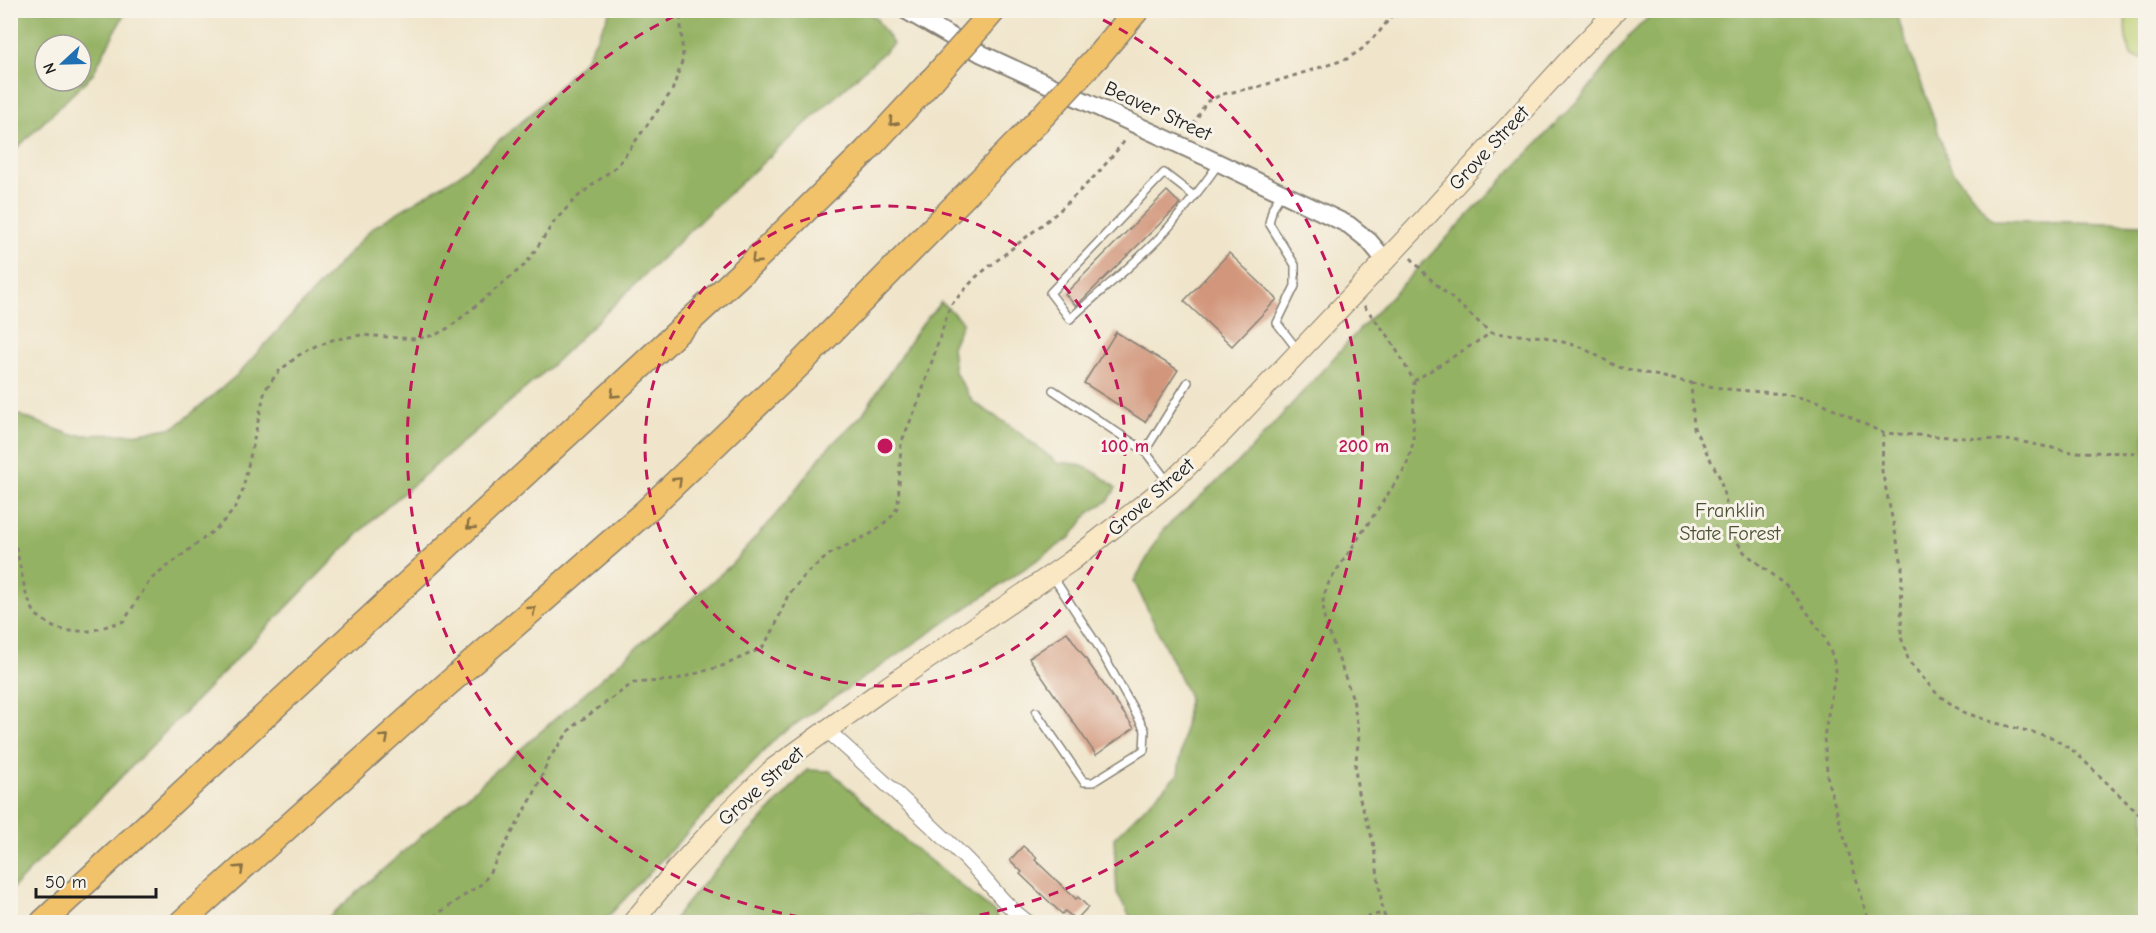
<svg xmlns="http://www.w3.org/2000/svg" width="2156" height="933" font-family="'Comic Neue',sans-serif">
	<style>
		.green { fill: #bbcf72; stroke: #6c7647; stroke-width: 1.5 }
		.forest { fill: #94b264; stroke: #586740; stroke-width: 1.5; fill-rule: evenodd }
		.building { fill: #d2967b }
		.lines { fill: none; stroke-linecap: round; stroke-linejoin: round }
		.service-casing { stroke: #868074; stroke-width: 10 }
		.minor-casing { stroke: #868074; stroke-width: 16 }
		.tertiary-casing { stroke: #868074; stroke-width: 20 }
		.secondary-casing { stroke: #868074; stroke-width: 22 }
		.motorway-casing { stroke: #868074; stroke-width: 27 }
		.path { stroke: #868074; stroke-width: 3; stroke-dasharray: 4.5 4.5; stroke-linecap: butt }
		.service { stroke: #fff; stroke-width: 7 }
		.minor { stroke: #fff; stroke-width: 14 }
		.tertiary { stroke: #fff; stroke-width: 16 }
		.secondary { stroke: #fae7c3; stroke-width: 20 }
		.motorway { stroke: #f2c26a; stroke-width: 24 }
		.motorway-bridge-casing { stroke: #868074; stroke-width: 27; stroke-linecap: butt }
		.motorway-bridge { stroke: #f2c26a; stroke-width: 24 }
		.oneway { stroke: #876f43 }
		.ring { fill: none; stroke: #c2185b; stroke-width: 3; stroke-dasharray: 10 8 }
		.labels { text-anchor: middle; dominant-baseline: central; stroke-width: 6; stroke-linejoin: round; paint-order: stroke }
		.street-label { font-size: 20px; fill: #1c1c1c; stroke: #f7f3e8 }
		.park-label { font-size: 20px; fill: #4c5236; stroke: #f7f3e8 }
		.centre { fill: #c2185b; stroke: #f7f3e8; stroke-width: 3 }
		.ring-label { font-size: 18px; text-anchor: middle; font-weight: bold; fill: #c2185b; stroke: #f7f3e8; stroke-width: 6; stroke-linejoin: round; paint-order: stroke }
	</style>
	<rect width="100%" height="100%" fill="#f7f3e8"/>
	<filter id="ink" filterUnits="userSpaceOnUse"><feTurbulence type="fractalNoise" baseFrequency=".0167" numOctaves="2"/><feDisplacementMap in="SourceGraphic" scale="12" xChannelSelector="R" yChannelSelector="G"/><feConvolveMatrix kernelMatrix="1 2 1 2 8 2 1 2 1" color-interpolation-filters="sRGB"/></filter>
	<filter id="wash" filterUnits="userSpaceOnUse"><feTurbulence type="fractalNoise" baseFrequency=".008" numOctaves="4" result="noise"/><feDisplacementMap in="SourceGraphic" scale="24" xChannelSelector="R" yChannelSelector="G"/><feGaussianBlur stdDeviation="1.35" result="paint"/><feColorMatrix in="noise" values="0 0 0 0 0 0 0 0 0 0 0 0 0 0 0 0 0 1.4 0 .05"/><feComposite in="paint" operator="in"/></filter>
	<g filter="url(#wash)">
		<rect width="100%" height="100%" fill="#f0e5cb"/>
		<path class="green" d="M2126,11H2145V59L2132,56C2124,40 2125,27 2126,11Z"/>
		<path class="forest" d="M11,10L126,11L92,75L11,154ZM45,45H81V81H45Z
			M1656,10L1895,11L1926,96L1950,167L1992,220L2145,224V922H1133L1117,893L1114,838L1178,774L1189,697L1134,581L1163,530L1243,458L1358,331L1585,93L1630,35Z
			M611,11H866L876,18L893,44L710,211L548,369L372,520L11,890V412L72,435L134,434L175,427L237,375L372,228L459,175L533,112L585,60Z
			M941,302L963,322L952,347L955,372L973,402L1012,427L1059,464C1079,459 1101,475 1116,488L1109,500L1089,513L1071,537L778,736L603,922H323L732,564L778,512L826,450L862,415L918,329Z
			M807,770L830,771L907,842L995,913L999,922C983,923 960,926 945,922C925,919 918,911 898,922H672C713,868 762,821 807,770Z"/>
		<g id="blocks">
			<path class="building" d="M1167,191L1180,204L1076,306L1065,294Z
				M1229,253L1277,299L1232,346L1184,301Z
				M1116,332L1178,370L1145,422L1084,383Z
				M1067,632L1134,728L1096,755L1029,658Z
				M1023,846L1037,858L1035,860L1076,899L1078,897L1088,907L1076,920L1065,911L1062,914L1020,874L1022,872L1010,860Z"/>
		</g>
	</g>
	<g filter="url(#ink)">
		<use href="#blocks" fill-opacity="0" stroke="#868074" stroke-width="1.5"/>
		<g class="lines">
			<g class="service-casing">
				<path id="service" d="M1282,193L1273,207L1269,223L1295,265V286L1277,323L1297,349
					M1194,196L1164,173L1050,293L1070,319C1100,291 1134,265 1162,235C1182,212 1202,188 1219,163
					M1053,390L1145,451L1168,482
					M1145,451L1188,382
					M1036,712L1084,782H1093L1144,750L1145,730L1098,646L1053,577"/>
			</g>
			<g class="minor-casing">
				<path id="minor" d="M827,730C873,772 919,813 963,856C986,878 1002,904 1028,922"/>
			</g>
			<g class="tertiary-casing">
				<path id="tertiary" d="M905,10L982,54L1219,163L1349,225L1369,241L1385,260"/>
			</g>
			<g class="secondary-casing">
				<path id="secondary" d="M633,922L679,866L729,812L774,768L881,691L1070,562L1169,484L1224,431L1415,229L1578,50L1617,10"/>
			</g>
			<g class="motorway-casing">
				<path id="motorway" d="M982,24L994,10
					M1098,56L1137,10
					M43,922L751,264L866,151L933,79
					M182,922L428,701L645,512L800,364L1037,122"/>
			</g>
			<path class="path" d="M1189,133L1206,102L1223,94L1261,86L1347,59L1362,49L1380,31L1396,10
				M1411,258L1426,275L1491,333
				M1364,306L1389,337L1414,381L1413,443L1406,467L1329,582L1323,598L1324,618L1353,699L1359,735L1355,768L1358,793L1373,841L1383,912L1387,922
				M1414,381L1491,333L1545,337L1581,347L1618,367L1691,383L1694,428L1720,478L1734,537L1744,552L1786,586L1800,602L1823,635L1833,657L1836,670L1824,737L1828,782L1869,922
				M1691,383L1727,389L1784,394L1820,402L1883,433L2018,441L2072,452L2146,453
				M1883,433L1882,471L1902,564L1901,637L1909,662L1938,695L1963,712L1992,722L2051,737L2075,752L2146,821
				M10,540L16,548L26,594L35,614L53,627L67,631H91L124,621L150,580L217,528L233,511L242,493L265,390L278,372L299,355L332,340L361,335L415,339L435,335L450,327L526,264L554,222L576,198L618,165L672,91L683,59L680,10
				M426,922L484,882L533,796L550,757L572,727L633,683L674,680L725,665L762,648L774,629L788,595L808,572L830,554L874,532L892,516L898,506L901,443L920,398L950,306L976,277L1058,212L1099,172L1127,138
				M1349,922L1382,913"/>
			<use href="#service" class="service"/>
			<use href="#minor" class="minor"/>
			<use href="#tertiary" class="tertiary"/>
			<use href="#secondary" class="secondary"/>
			<use href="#motorway" class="motorway"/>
			<g class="motorway-bridge-casing">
				<path id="motorway-bridge" d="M933,79L982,24
					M1037,122L1098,56"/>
			</g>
			<use href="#motorway-bridge" class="motorway-bridge"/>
		</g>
		<defs><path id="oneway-chevron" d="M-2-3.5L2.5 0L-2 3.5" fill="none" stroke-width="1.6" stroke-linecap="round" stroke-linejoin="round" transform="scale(1.5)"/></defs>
		<g class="oneway">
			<use href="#oneway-chevron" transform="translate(893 122) rotate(132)"/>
			<use href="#oneway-chevron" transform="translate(755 260) rotate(136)"/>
			<use href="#oneway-chevron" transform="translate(614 394) rotate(137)"/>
			<use href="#oneway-chevron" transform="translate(678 481) rotate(-44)"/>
			<use href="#oneway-chevron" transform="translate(470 526) rotate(137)"/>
			<use href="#oneway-chevron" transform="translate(532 610) rotate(-41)"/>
			<use href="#oneway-chevron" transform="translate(385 738) rotate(-42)"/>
			<use href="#oneway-chevron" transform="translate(240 869) rotate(-43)"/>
		</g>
	</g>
	<g class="ring">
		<circle cx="885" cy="446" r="240"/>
		<path d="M835 922A479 479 0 0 1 683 12M1087 12A479 479 0 0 1 935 922"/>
	</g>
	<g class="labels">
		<g class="street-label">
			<text transform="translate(1158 111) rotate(25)">Beaver Street</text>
			<text transform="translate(1489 148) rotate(-47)">Grove Street</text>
			<text transform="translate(1151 497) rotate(-41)">Grove Street</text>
			<text transform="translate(761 786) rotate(-42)">Grove Street</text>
		</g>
		<g class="park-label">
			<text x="1730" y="510">Franklin<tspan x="1730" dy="23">State Forest</tspan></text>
		</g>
	</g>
	<circle cx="885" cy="446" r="9" class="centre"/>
	<g class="ring-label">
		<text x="1125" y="452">100 m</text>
		<text x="1364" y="452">200 m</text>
	</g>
	<rect width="2156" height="933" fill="none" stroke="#f7f3e8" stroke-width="36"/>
	<g transform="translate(63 63) rotate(248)"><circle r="28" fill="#f7f3e8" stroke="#9f9d96" stroke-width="1.5"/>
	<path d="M0-4.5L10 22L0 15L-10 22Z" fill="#1f6fb2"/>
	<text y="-9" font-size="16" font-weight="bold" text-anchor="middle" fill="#1c1c1c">N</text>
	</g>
	<path d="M36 888v9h120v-9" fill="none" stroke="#1c1c1c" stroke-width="3"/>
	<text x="45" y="888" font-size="18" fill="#1c1c1c" stroke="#f7f3e8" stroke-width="4.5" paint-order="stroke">50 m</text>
</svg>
